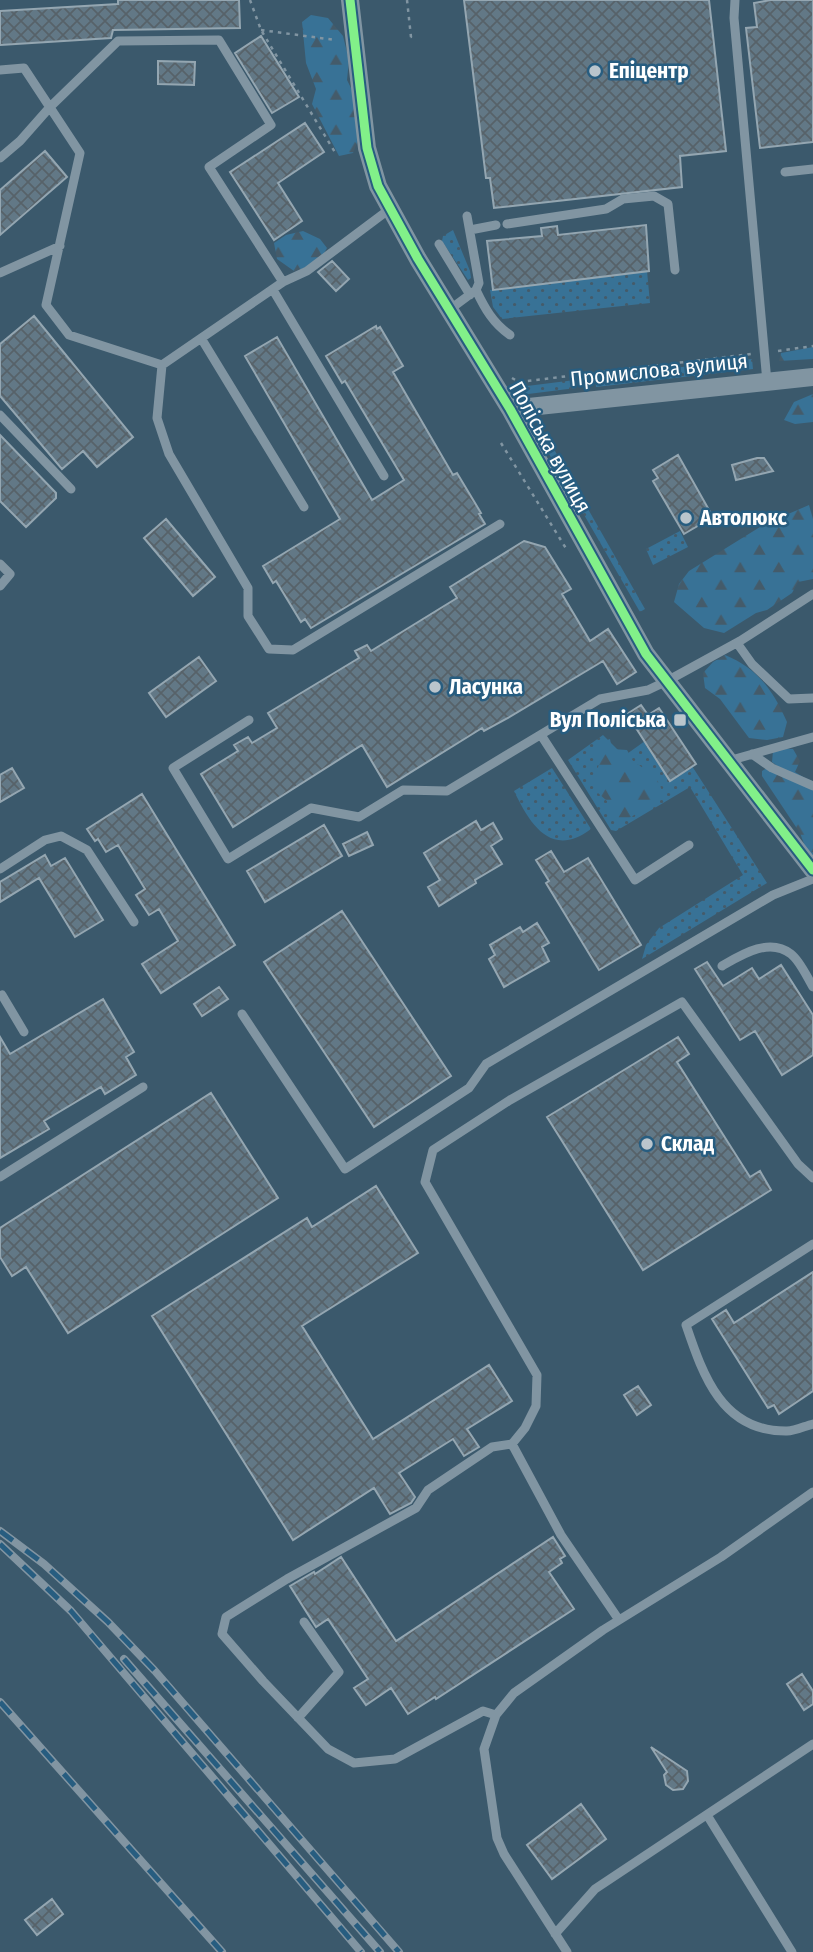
<svg xmlns="http://www.w3.org/2000/svg" width="813" height="1952" font-family="'Fira Sans Condensed',sans-serif">
	<style>
		.grass { fill: url(#grass-dots) }
		.forest { fill: url(#forest-firs) }
		.building { fill: url(#building-cross-hatch); stroke: #94a6b1; stroke-width: 2 }
		.lines { fill: none; stroke-linecap: round; stroke-linejoin: round }
		.path { stroke: #8195a2; stroke-width: 2.5; stroke-dasharray: 3.5 5; stroke-linecap: butt }
		.service { stroke: #8195a2; stroke-width: 9 }
		.minor { stroke: #8195a2; stroke-width: 18 }
		.rail-casing { stroke: #8295a2; stroke-width: 8 }
		.rail { stroke: #275d80; stroke-width: 5; stroke-dasharray: 16; stroke-linecap: butt }
		.cycleway-casing { stroke: #275d80; stroke-width: 13 }
		.cycleway { stroke: #82f089; stroke-width: 9 }
		.poi-dot { fill: #bac5cc; stroke: #275d80; stroke-width: 2.5 }
		.labels { text-anchor: middle; dominant-baseline: central; stroke-width: 5; stroke-linejoin: round; paint-order: stroke }
		.poi-label { font-size: 21px; font-weight: bold; fill: #fff; stroke: #275d80; text-anchor: start }
		.street-label { font-size: 21px; fill: #fff; stroke: #275d80 }
	</style>
	<defs>
		<pattern id="grass-dots" width="8" height="8" patternUnits="userSpaceOnUse" patternTransform="scale(1.75)"><rect width="8" height="8" fill="#387296"/><path d="M2 2h.1M6 6h.1" fill="none" stroke="#445b6a" stroke-width="1.8" stroke-linecap="round"/></pattern>
		<pattern id="forest-firs" width="22" height="20" patternUnits="userSpaceOnUse" patternTransform="scale(1.75)"><rect width="22" height="20" fill="#387296"/><path d="M5 1l3.5 6h-7zM16 11l3.5 6h-7z" fill="#445b6a"/></pattern>
		<pattern id="building-cross-hatch" width="8" height="8" patternUnits="userSpaceOnUse" patternTransform="scale(1.75)"><rect width="8" height="8" fill="#627886"/><path d="M0 0l8 8M0 8l8-8" fill="none" stroke="#576269"/></pattern>
	</defs>
	<rect width="100%" height="100%" fill="#3b596c"/>
	<path class="grass" d="M453,230L470,271L471,278L468,280L442,241L443,236Z
		M647,271L650,303L502,319L493,307L490,290Z
		M752,359L753,369L596,387L595,377Z
		M575,380L576,388L520,395L519,387Z
		M547,437L645,609L640,612L541,440Z
		M680,531L688,547L653,565L646,549Z
		M603,735L624,756L645,741L692,766L767,883L642,959L646,945L659,928L743,875L690,787L616,831L611,830L568,760Z
		M552,768L591,829C551,859 530,824 514,791Z"/>
	<path class="forest" d="M311,15L328,18L343,36L349,60L347,80L354,94L359,138L353,153L339,156L312,104L316,89L306,63L302,22Z
		M303,231L320,239L327,248C319,263 311,267 294,271L277,259L274,243L286,235Z
		M813,347V359L779,361L781,353Z
		M813,394V422L795,424L784,420L794,402Z
		M809,505L813,519V579L798,582L792,593L767,610L756,613L724,633L704,628L674,602L679,584L689,571L765,524Z
		M725,655C757,668 773,690 787,722L783,737L767,740L749,738L720,699L705,688L703,673L713,662Z
		M610,739L612,749L627,750L633,761L656,777L665,797L624,821L610,814L607,801L598,793L595,782L599,763L589,753L599,743Z
		M777,748L793,749L800,761L795,772L813,783V856L807,852L800,833L762,776V771L767,768L783,770L772,762L773,751Z"/>
	<path class="building" d="M118,0H239L240,28L113,30L111,38L0,45V11L118,4Z
		M464,0H709L726,151L680,156L682,187L494,208L490,178H486Z
		M771,0H813V142L760,148L746,28L757,27L754,3Z
		M261,36L299,97L272,113L235,53Z
		M158,61L195,62L194,85L158,84Z
		M305,123L324,152L278,183L302,221L274,240L230,172Z
		M45,151L67,177L0,235V190Z
		M646,225L649,271L493,290L487,241L542,236L541,228L557,226L558,235Z
		M332,261L349,279L336,291L318,272Z
		M34,316L133,437L97,467L83,451L62,469L0,396V344Z
		M376,326L377,329L380,327L403,366L393,372L453,475L457,473L481,513L479,514L485,524L311,628L305,619L301,622L276,581L273,583L263,566L340,519L245,356L277,337L372,500L404,480L345,381L342,383L326,356Z
		M0,435L56,493V498L26,527L0,501Z
		M678,455L713,517L684,534L653,481L658,478L653,470Z
		M757,458H764L773,471L736,480L732,465Z
		M166,519L215,577L193,596L144,538Z
		M524,541L545,547L571,589L562,594L590,641L608,629L636,672L617,684L603,661L508,718L484,731L482,728L387,787L362,745L233,827L201,774L238,751L234,745L248,737L252,743L277,728L268,713L359,658L355,651L367,645L371,651L457,598L450,587Z
		M199,657L216,681L166,717L149,693Z
		M641,705L648,715L659,708L696,764L670,781L627,714Z
		M12,768L24,788L0,802V775Z
		M142,794L235,945L161,993L142,964L178,941L159,909L149,915L136,895L145,889L118,845L106,852L98,839L95,841L87,829Z
		M476,821L481,830L493,823L502,839L491,846L502,864L475,880L476,883L439,906L428,887L440,880L424,853Z
		M324,825L342,856L265,902L247,871Z
		M367,832L373,845L349,856L343,844Z
		M551,851L564,872L588,858L641,945L599,970L546,883L549,881L536,860Z
		M45,855L51,866L65,858L103,920L75,937L39,878L0,902V882Z
		M342,911L451,1076L374,1127L264,962Z
		M537,923L549,943L542,947L549,961L504,987L489,959L495,955L490,945L520,927L523,932Z
		M707,962L723,986L752,968L759,979L781,965L813,1015V1055L782,1075L755,1031L740,1040L695,969Z
		M219,987L228,999L202,1016L194,1004Z
		M103,999L134,1052L126,1057L136,1075L105,1094L101,1087L44,1121L49,1129L0,1158V1037L10,1054Z
		M678,1037L689,1054L677,1062L750,1177L760,1171L771,1190L643,1270L547,1117Z
		M211,1093L278,1198L68,1333L26,1267L12,1276L0,1257V1228Z
		M376,1186L418,1253L302,1326L373,1439L489,1365L512,1401L467,1429L479,1447L464,1456L453,1439L399,1473L415,1497L411,1503L390,1514L374,1488L293,1540L152,1316L307,1218L312,1227Z
		M813,1272V1391L779,1414L774,1405L768,1408L712,1319L726,1310L734,1323Z
		M638,1386L651,1405L637,1415L624,1395Z
		M553,1537L565,1556L560,1559L562,1563L549,1572L574,1609L436,1699L435,1697L408,1714L391,1688L366,1705L354,1688L368,1679L328,1619L316,1627L290,1586L314,1572L315,1574L341,1557L396,1641Z
		M802,1674L813,1691V1704L804,1710L787,1684Z
		M651,1747L687,1771L688,1781L683,1789L673,1790L666,1785L664,1775L667,1772Z
		M581,1804L606,1839L552,1879L527,1845Z
		M52,1899L63,1914L37,1935L25,1920Z"/>
	<g class="lines">
		<path class="path" d="M250,0L261,30L336,154
			M407,0L411,37H408
			M261,30L335,40
			M778,351L813,346
			M512,378L519,382L751,354
			M501,443L567,550"/>
		<path class="service" d="M735,0L734,18L767,382
			M0,70L24,68L80,153L46,305L69,335L162,365
			M0,158L20,141L50,107L118,41L219,40L271,125L209,167L283,282
			M785,172L813,169
			M391,208L307,271L283,282L162,365L157,418L169,454L248,588V616L269,649L293,650L500,524
			M507,224L606,209L623,199L654,196L668,204L675,270
			M470,230L496,225
			M439,244L470,295
			M0,273L60,246
			M273,290L384,476
			M476,290C485,309 493,323 510,335
			M449,310L476,290L479,283L467,216
			M201,338L304,507
			M0,415L71,489
			M0,564L10,574L0,586
			M737,643L752,664L789,699L813,698
			M249,720L173,768L228,859L311,808L359,817L403,790L447,791L600,699L648,690L667,681L740,641L813,594
			M541,735L635,880L689,845
			M752,754L772,768L813,786
			M728,761L813,737
			M0,869L45,840L61,836L87,850L134,922
			M722,966C741,955 769,937 791,954C800,961 807,977 813,987
			M0,996L2,995L24,1032
			M242,1014L345,1169L469,1088L486,1064L773,895L813,879
			M0,1177L143,1087
			M813,1244L686,1325C703,1375 722,1432 787,1431C795,1431 805,1426 813,1424
			M512,1444L561,1535L619,1620
			M496,1715L483,1711L395,1759L354,1763L328,1749L263,1681L222,1634L226,1617L287,1579L416,1508L428,1490L492,1447L512,1444L525,1428L536,1406L537,1375L425,1182L433,1150L510,1100L682,1002L798,1164L813,1178
			M298,1718L339,1672L304,1622
			M707,1815L792,1952
			M555,1934L595,1889L813,1744
			M567,1952L504,1854L497,1838L484,1749L496,1715L514,1693L603,1630L721,1557L813,1492"/>
		<path class="minor" d="M350,0L367,148L378,186L418,259L510,409L646,654L813,870
			M510,409L813,377"/>
		<g class="rail-casing">
			<path id="rail" d="M0,1531L44,1564L108,1622L155,1671L399,1952
				M0,1544L71,1611L361,1952
				M124,1659L380,1952
				M0,1702L222,1952"/>
		</g>
		<use href="#rail" class="rail"/>
		<g class="cycleway-casing">
			<path id="cycleway" d="M350,0L367,148L378,186L418,259L510,409L646,654L813,870"/>
		</g>
		<use href="#cycleway" class="cycleway"/>
	</g>
	<g class="poi-dot">
		<circle cx="595" cy="71" r="7"/>
		<circle cx="686" cy="518" r="7"/>
		<circle cx="435" cy="687" r="7"/>
		<rect x="673" y="713" width="14" height="14" rx="3.5"/>
		<circle cx="647" cy="1144" r="7"/>
	</g>
	<g class="labels">
		<g class="poi-label">
			<text x="609" y="71">Епіцентр</text>
			<text x="700" y="518">Автолюкс</text>
			<text x="449" y="687">Ласунка</text>
			<text x="666" y="720" text-anchor="end">Вул Поліська</text>
			<text x="661" y="1144">Склад</text>
		</g>
		<g class="street-label">
			<text transform="translate(659 370) rotate(-6)">Промислова вулиця</text>
			<text transform="translate(550 447) rotate(61)">Поліська вулиця</text>
		</g>
	</g>
</svg>
